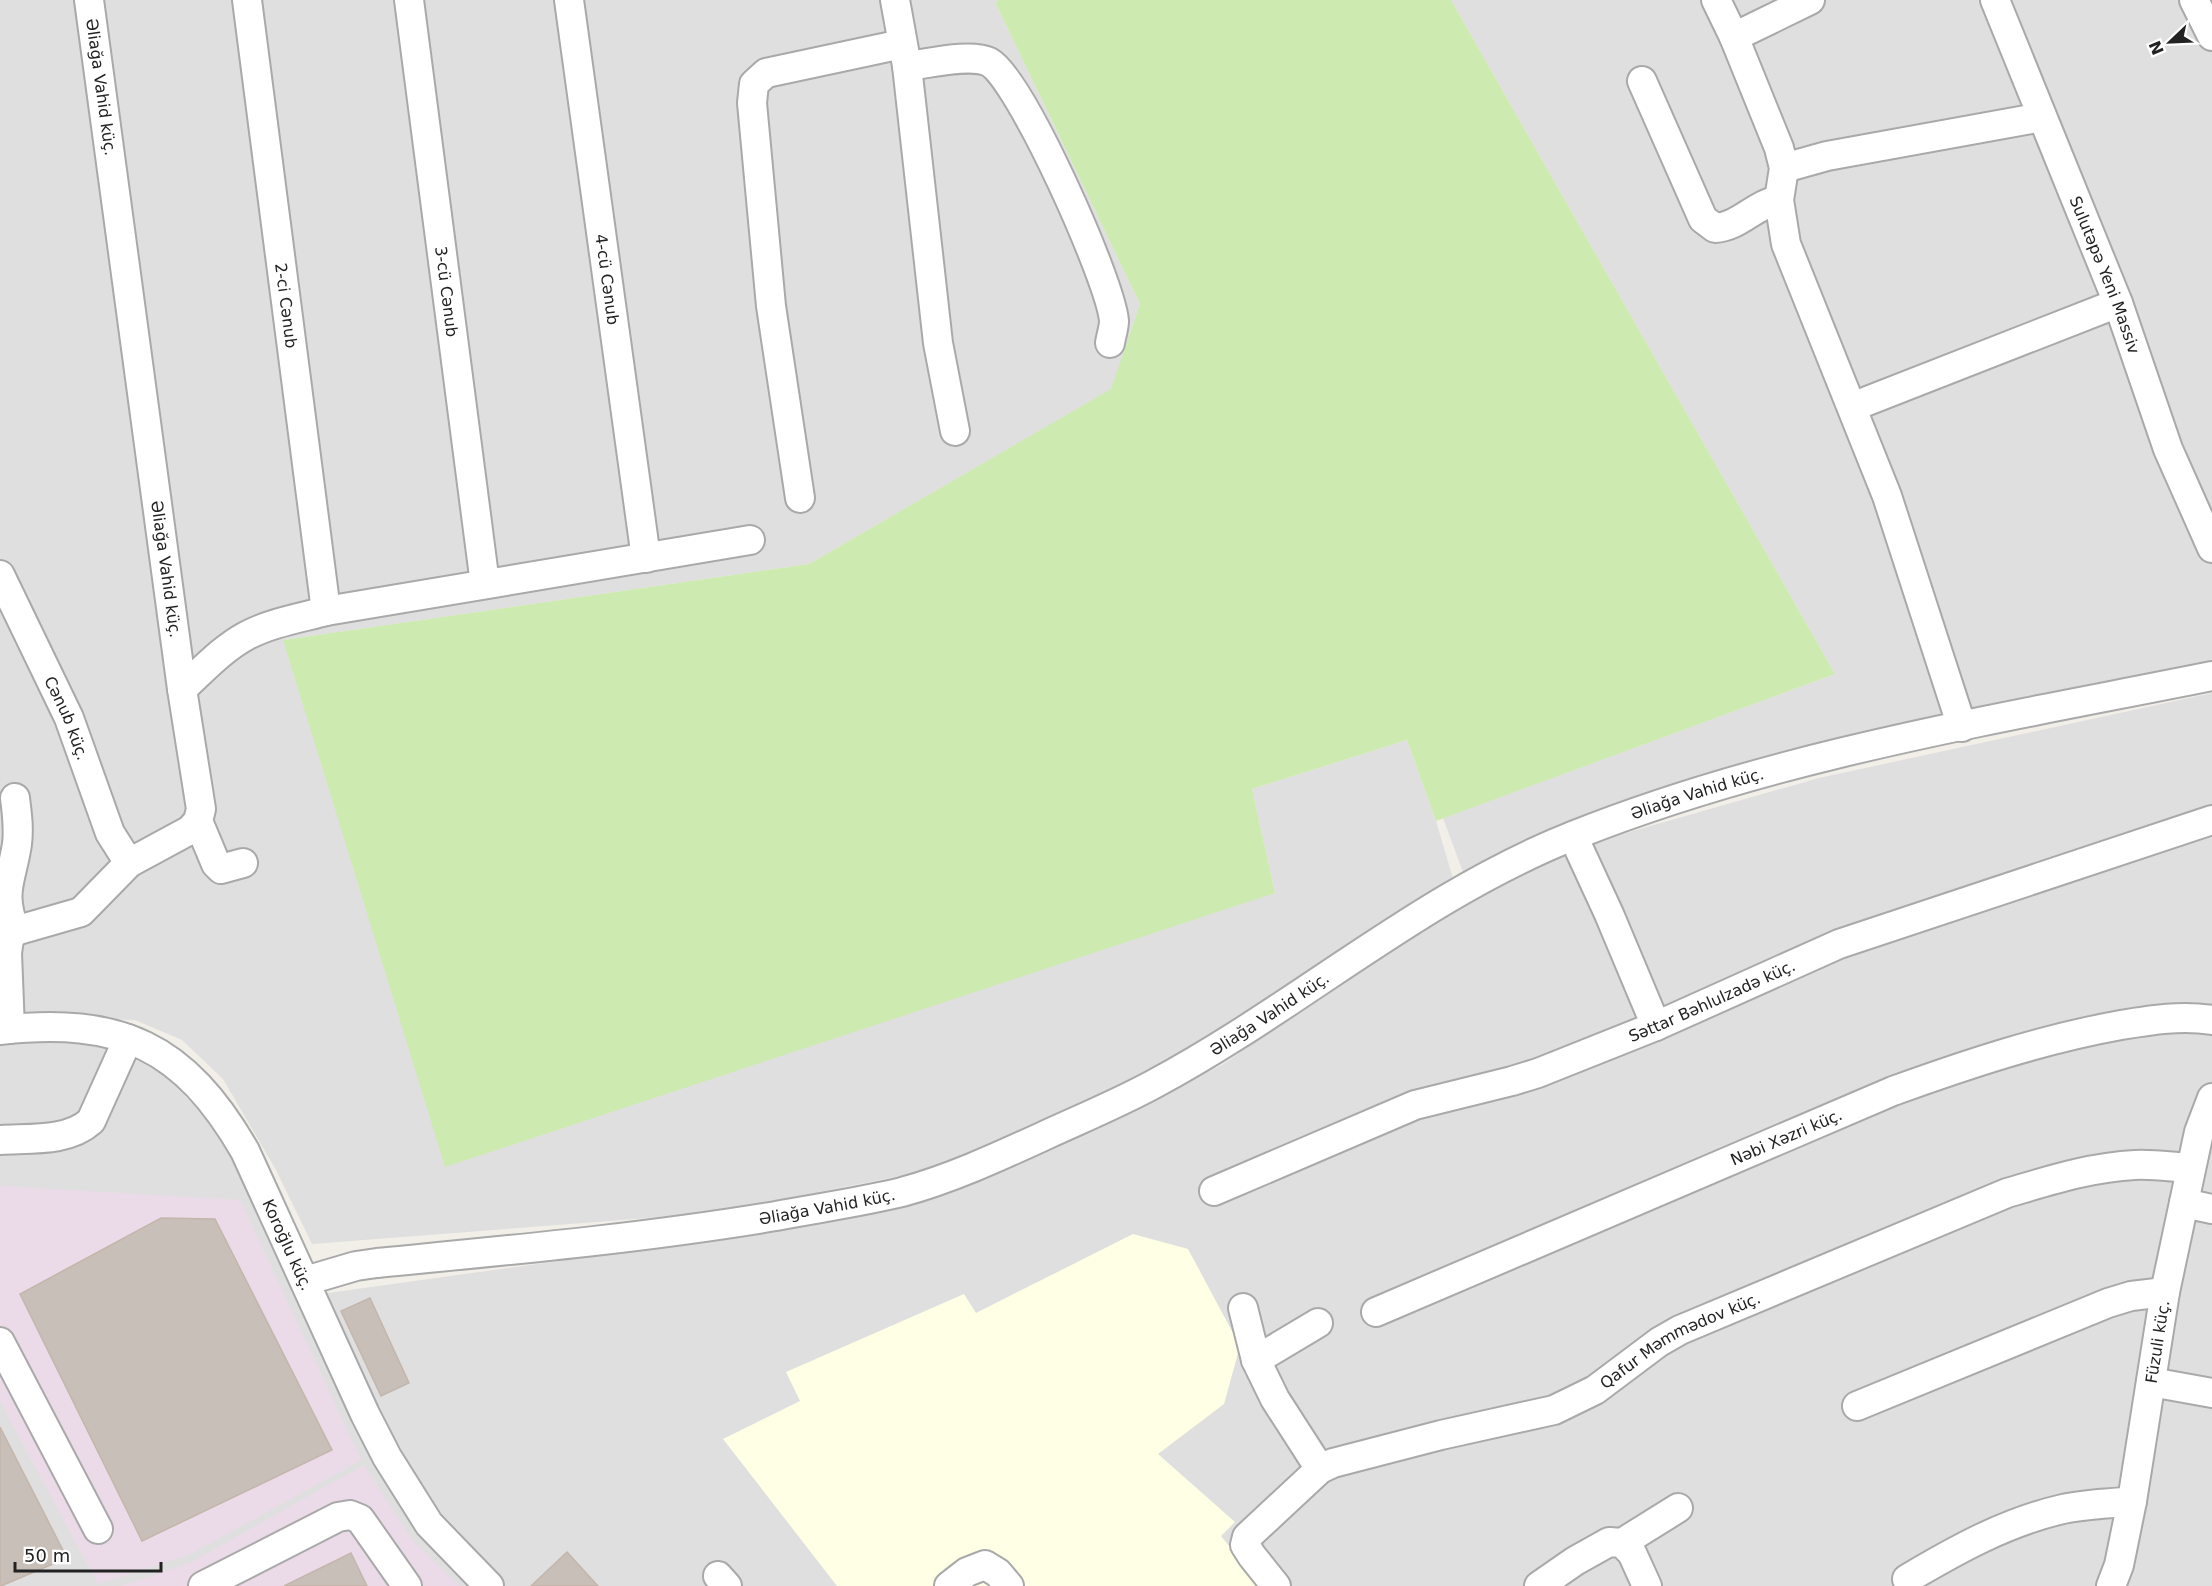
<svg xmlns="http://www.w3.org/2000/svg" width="2212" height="1586" font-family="'DejaVu Sans',sans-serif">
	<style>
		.residential { fill: #e0dfdf }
		.industrial { fill: #ebdbe8 }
		.education { fill: #ffffe5 }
		.grass { fill: #cdebb0 }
		.building { fill: #c7bfb8; stroke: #c4b6ab; stroke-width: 1.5 }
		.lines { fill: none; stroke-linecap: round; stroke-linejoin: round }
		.minor-casing { stroke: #a9a9a9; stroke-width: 32 }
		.minor { stroke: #fff; stroke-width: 28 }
		.labels { text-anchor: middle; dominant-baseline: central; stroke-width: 6; stroke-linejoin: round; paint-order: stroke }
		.street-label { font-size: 16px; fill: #222; stroke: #fff }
	</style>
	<rect width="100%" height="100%" fill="#f2efe9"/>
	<path class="residential" d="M0,0H1000L995,2L1140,304L1112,389L809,564L283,640L1275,893L1252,789L1407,740L1436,821L1454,882L1204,1041L1150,1072L983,1150L930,1170L713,1213L312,1244L276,1170L223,1079L182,1040L135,1020L57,1018L0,1021Z
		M1451,0H2212V663L1547,832L1463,872L1443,818L1835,674Z
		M2212,693V1586H0V1046L57,1039L113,1047L167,1077L203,1115L231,1156L269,1231L299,1297L753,1234L954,1188L1222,1065L1416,929L1539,864L1605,839L1819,778Z"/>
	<path class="industrial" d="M0,1186L240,1200L361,1460L188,1555L98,1584L0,1401Z
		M364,1465L412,1540L459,1586H122L192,1562Z"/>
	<path class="education" d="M1133,1234L1188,1249L1240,1346L1224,1404L1158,1454L1235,1522L1221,1536L1261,1586H837L723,1439L800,1401L786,1372L964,1294L976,1313Z"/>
	<path class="grass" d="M1000,0H1451L1835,674L1436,821L1407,740L1252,789L1275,893L445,1167L283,640L809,564L1111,389L1140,304L995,2Z"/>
	<path class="building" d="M161,1218L215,1219L332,1450L142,1541L20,1294Z
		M370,1298L409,1383L381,1396L341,1311Z
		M0,1427L67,1558L1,1586H0Z
		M567,1552L598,1586H531Z
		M351,1553L367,1586H284Z"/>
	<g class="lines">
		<g class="minor-casing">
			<g id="minor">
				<path id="s1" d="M247,0L326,611"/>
				<path id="s2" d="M409,0L485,584"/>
				<path id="s3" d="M569,0L646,558"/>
				<path d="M895,0L907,66L938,343L955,431"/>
				<path d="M1716,0L1734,37L1779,148L1784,168L1779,200L1786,244L1887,496L1962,727"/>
				<path id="s4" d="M1995,0L2118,303L2168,449L2212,548"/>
				<path d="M2194,0L2212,36"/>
				<path d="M1734,37L1810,0"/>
				<path d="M907,66C927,64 970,53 989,62C1020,78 1111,281 1114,321C1114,328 1111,336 1110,343"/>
				<path d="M1642,81L1703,219L1715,228C1739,227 1755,204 1779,200"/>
				<path d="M1784,168L1827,156L2042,117"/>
				<path d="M1852,407L2118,303"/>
				<path d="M800,498L771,306L752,103L754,84L766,73L902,44"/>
				<path id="s5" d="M0,575L69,718L110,833L129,863"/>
				<path d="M182,689C202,671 222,649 246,636C270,623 300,618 326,611L750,540"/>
				<path d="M15,798C17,814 19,828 17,844C11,883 0,891 15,931"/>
				<path d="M198,821L216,864L221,869L243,863"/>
				<path d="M1573,836L1609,914L1656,1026"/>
				<path d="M10,1029L7,953L9,939L15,931L81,912L129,863L190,830L198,821L201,809L182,689L89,0"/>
				<path id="s6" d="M0,1030C120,1017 184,1045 245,1151L365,1414L387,1457L429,1524L489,1586"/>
				<path d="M0,1140C30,1138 68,1142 91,1121L128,1039"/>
				<path id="s7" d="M1214,1191L1415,1105L1512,1081L1538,1073L1656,1026L1839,944L2212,820"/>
				<path d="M2184,1203L2212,1209"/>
				<path id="s8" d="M305,1281L356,1266L377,1263C511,1250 644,1238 776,1216C818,1208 861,1202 902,1192C953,1178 1000,1156 1048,1134C1083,1118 1119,1103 1154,1084C1298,1007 1422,895 1575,835C1779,754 1998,719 2212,676"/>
				<path d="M1243,1308L1256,1360L1275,1399L1320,1469"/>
				<path id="s9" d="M1376,1312L1893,1091C1968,1064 2043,1039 2121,1025C2151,1020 2182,1015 2212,1020"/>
				<path d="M0,1342L98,1529"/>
				<path d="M1256,1360L1318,1323"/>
				<path d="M2151,1382L2212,1393"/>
				<path d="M1857,1406L2108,1303L2131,1296L2165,1292"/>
				<path d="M1622,1543L1678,1508"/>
				<path d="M718,1576L727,1586"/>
				<path d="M1907,1579C1956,1550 2006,1522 2063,1509C2085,1504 2109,1504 2132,1501"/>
				<path d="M203,1586L338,1517L350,1515L360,1519L407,1586"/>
				<path d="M949,1586L967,1572L985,1565L998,1573L1009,1586"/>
				<path id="s10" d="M1276,1586L1252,1556L1245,1545L1247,1537L1320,1469L1333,1463L1441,1435L1554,1410L1595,1390L1659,1342L1680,1330L2007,1193C2048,1181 2091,1167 2135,1165C2153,1164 2172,1167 2191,1168"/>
				<path d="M1539,1586L1575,1561L1609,1542L1622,1543L1632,1553L1647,1586"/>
				<path id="s11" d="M2111,1586L2119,1565L2132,1501L2165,1292L2199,1132L2212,1098"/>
			</g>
		</g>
		<use href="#minor" class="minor"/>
	</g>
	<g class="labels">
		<g class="street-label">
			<text transform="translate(101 87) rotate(82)">Əliağa Vahid küç.</text>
			<text stroke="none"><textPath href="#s4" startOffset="296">Sulutəpə Yeni Massiv</textPath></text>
			<text stroke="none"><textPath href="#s3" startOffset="282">4-cü Cənub</textPath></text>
			<text stroke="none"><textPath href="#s2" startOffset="294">3-cü Cənub</textPath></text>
			<text stroke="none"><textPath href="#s1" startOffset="308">2-ci Cənub</textPath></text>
			<text transform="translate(166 569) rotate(82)">Əliağa Vahid küç.</text>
			<text stroke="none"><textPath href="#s5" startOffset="158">Cənub küç.</textPath></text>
			<text stroke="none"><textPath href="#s8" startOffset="1498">Əliağa Vahid küç.</textPath></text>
			<text stroke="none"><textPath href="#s7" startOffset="534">Səttar Bəhlulzadə küç.</textPath></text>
			<text stroke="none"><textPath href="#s8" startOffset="1014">Əliağa Vahid küç.</textPath></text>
			<text stroke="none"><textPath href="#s9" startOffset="446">Nəbi Xəzri küç.</textPath></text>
			<text stroke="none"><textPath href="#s8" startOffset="528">Əliağa Vahid küç.</textPath></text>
			<text stroke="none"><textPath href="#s6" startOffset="398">Koroğlu küç.</textPath></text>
			<text stroke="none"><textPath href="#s11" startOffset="249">Füzuli küç.</textPath></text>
			<text stroke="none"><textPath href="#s10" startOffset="546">Qafur Məmmədov küç.</textPath></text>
		</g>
	</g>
	<g transform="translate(2170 42) rotate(247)" stroke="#ffffff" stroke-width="4.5" paint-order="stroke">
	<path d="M0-4.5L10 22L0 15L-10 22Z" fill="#222222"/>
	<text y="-9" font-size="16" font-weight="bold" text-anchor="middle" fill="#222222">N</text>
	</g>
	<path d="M15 1562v9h146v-9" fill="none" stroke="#222222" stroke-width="3"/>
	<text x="24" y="1562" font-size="18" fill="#222222" stroke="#ffffff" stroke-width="4.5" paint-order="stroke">50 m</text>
</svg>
